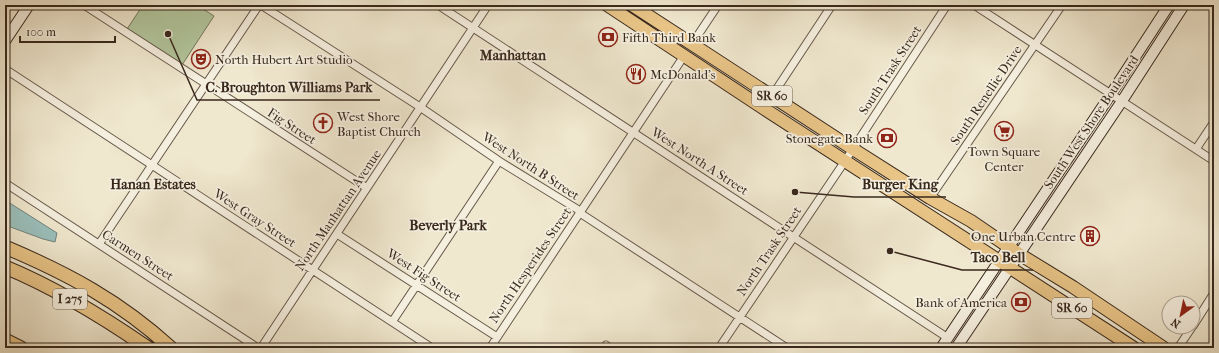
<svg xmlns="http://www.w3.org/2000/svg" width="1219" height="353" font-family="'IM FELL French Canon',serif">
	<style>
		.green { fill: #b3c79e; stroke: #76785e }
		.water { fill: #9abfbb; stroke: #73837c }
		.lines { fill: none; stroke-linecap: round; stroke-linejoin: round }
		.street-casing { stroke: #665849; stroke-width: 9 }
		.secondary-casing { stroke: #39291d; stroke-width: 12 }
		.primary-casing { stroke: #39291d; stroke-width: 14 }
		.highway-casing { stroke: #39291d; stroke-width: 15 }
		.street { stroke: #f5efdf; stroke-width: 7 }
		.secondary { stroke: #f5efdf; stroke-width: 10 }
		.primary { stroke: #e8c487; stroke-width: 12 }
		.highway { stroke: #e8c487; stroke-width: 13 }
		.labels { text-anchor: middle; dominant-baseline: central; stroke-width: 3.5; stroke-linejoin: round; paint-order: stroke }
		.shield { fill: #f5efdf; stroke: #716457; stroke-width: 1 }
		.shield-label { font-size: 12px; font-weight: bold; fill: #39291d }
		.poi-label { font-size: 13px; fill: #39291d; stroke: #f5efdf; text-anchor: start }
		.street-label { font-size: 13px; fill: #39291d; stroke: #f5efdf }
		.neighbourhood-label { font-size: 14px; font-weight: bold; fill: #39291d; stroke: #f5efdf }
		.leader { fill: none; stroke: #39291d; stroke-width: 1.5 }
		.callout-dot { fill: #39291d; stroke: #f5efdf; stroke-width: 1.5 }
		.callout-label { font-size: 14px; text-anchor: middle; font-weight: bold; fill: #39291d; stroke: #f5efdf; stroke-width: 3.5; stroke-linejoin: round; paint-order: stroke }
	</style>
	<rect width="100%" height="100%" fill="#efe7ce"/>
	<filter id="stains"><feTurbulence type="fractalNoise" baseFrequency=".005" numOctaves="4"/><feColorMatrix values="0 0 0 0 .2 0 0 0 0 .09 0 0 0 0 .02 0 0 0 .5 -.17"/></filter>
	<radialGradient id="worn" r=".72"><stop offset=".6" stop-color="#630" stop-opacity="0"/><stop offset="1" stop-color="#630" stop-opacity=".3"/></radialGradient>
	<path class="green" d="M143,5H201L200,7L214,16L182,65L127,29Z"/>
	<path class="water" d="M5,200L57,233L55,242L43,239L5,225Z"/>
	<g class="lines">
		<g class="street-casing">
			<path id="street" d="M84,5L367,188
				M261,5L420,107L499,161L577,209L583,215L787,348
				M438,5L948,338
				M974,5L1214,161
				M692,44L718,5
				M5,69L432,348
				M772,96L832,5
				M1196,149L1214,122
				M5,183L258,348
				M930,198L1062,5
				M337,234L497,337
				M99,244L259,5
				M392,322L499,161
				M1193,326L1214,293
				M606,345L610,348
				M261,348L488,5
				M490,348L684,56
				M719,348L845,161L947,5
				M1178,348L1192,327"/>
		</g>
		<g class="secondary-casing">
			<path id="secondary" d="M5,41L29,5
				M941,348L1111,94L1169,5
				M956,348L1122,101L1184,5"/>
		</g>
		<g class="primary-casing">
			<path id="primary" d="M607,5L763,108L1134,348
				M632,5L853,149L930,198L971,221L1019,254L1073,287L1164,348"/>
		</g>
		<g class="highway-casing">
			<path id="highway" d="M5,247C69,274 119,301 171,348
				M5,267C56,288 103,317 148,348
				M5,340L21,348"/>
		</g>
		<use href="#street" class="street"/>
		<use href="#secondary" class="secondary"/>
		<use href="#primary" class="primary"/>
		<use href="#highway" class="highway"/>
	</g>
	<defs>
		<g id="bank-ring" transform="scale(1)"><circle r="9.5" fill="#f5efdf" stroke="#8f2418" stroke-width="1.5"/><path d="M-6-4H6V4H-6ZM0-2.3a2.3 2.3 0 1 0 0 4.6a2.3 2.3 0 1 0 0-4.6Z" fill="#8f2418"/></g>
		<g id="theatre-ring" transform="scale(1)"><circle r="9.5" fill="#f5efdf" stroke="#8f2418" stroke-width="1.5"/><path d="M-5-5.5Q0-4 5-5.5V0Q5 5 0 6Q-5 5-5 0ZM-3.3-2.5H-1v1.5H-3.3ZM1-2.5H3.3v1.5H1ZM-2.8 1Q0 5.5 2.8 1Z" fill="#8f2418"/></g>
		<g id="restaurant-ring" transform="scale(1)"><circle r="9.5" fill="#f5efdf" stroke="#8f2418" stroke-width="1.5"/><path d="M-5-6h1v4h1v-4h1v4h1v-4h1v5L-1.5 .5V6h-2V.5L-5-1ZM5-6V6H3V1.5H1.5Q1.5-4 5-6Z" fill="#8f2418"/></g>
		<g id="church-ring" transform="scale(1)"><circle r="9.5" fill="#f5efdf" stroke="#8f2418" stroke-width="1.5"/><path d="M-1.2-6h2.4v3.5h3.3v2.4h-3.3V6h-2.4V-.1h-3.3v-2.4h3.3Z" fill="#8f2418"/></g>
		<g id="supermarket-ring" transform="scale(1)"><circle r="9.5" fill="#f5efdf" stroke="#8f2418" stroke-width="1.5"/><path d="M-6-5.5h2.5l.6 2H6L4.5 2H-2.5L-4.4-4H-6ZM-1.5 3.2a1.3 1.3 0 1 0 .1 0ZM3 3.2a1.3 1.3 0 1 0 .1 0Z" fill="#8f2418"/></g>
		<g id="building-ring" transform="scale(1)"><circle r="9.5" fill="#f5efdf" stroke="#8f2418" stroke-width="1.5"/><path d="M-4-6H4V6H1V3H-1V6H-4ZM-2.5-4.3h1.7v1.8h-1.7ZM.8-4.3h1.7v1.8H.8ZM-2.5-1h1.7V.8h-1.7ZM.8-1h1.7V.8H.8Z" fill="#8f2418"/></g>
	</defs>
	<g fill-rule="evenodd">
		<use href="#bank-ring" x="608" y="37"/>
		<use href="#theatre-ring" x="201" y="59"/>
		<use href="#restaurant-ring" x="636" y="74"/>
		<use href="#church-ring" x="323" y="123"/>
		<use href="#supermarket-ring" x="1004" y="131"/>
		<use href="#bank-ring" x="887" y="138"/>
		<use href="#building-ring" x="1090" y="236"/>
		<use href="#bank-ring" x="1021" y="302"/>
	</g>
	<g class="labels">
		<g class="shield">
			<rect x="752" y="86" width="40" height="20" rx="3"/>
			<rect x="53" y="289" width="34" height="20" rx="3"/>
			<rect x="1052" y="298" width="40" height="20" rx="3"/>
		</g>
		<g class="shield-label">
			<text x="772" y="96">SR 60</text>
			<text x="70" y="299">I 275</text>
			<text x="1072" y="308">SR 60</text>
		</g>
		<g class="poi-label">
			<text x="622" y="37">Fifth Third Bank</text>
			<text x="215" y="59">North Hubert Art Studio</text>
			<text x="650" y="74">McDonald's</text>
			<text x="337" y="116">West Shore<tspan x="337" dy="15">Baptist Church</tspan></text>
			<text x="873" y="138" text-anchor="end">Stonegate Bank</text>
			<text x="1004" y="151" text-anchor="middle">Town Square<tspan x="1004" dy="15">Center</tspan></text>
			<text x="1076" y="236" text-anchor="end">One Urban Centre</text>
			<text x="1007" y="302" text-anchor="end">Bank of America</text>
		</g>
		<g class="street-label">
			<text transform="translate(890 70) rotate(-57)">South Trask Street</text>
			<text transform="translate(986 95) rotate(-56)">South Renellie Drive</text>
			<text transform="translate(1091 122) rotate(-56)">South West Shore Boulevard</text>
			<text transform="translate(292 126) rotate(33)">Fig Street</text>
			<text transform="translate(700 161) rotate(33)">West North A Street</text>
			<text transform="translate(531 166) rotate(33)">West North B Street</text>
			<text transform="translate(338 210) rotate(-56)">North Manhattan Avenue</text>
			<text transform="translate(255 218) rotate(33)">West Gray Street</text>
			<text transform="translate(769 251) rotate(-56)">North Trask Street</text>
			<text transform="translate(138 255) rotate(33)">Carmen Street</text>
			<text transform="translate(530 265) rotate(-56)">North Hesperides Street</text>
			<text transform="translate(424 275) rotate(33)">West Fig Street</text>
		</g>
		<g class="neighbourhood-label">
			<text x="513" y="55">Manhattan</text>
			<text x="153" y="184">Hanan Estates</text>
			<text x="448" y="225">Beverly Park</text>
		</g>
	</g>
	<path class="leader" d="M168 34L197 100H380M795 192L854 197H946M890 251L962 270H1033"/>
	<g class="callout-dot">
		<circle cx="168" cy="34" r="4"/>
		<circle cx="795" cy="192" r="4"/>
		<circle cx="890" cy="251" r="4"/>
	</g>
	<g class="callout-label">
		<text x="289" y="92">C. Broughton Williams Park</text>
		<text x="900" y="189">Burger King</text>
		<text x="998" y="262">Taco Bell</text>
	</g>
	<rect width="1219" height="353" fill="none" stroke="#efe7ce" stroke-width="20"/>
	<rect x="6" y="6" width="1207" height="341" fill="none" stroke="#39291d" stroke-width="2"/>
	<rect x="10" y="10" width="1199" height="333" fill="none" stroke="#39291d"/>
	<g transform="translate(1181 315) rotate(213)"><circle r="19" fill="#f5efdf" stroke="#aaa091"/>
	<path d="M0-3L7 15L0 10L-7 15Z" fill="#8f2418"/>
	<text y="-6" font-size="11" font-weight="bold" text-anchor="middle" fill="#39291d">N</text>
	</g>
	<path d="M20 36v6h95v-6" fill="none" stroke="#39291d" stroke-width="2"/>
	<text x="26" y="36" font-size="12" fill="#39291d" stroke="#f5efdf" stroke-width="3" paint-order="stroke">100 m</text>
	<rect width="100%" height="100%" filter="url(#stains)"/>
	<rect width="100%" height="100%" fill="url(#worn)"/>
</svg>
